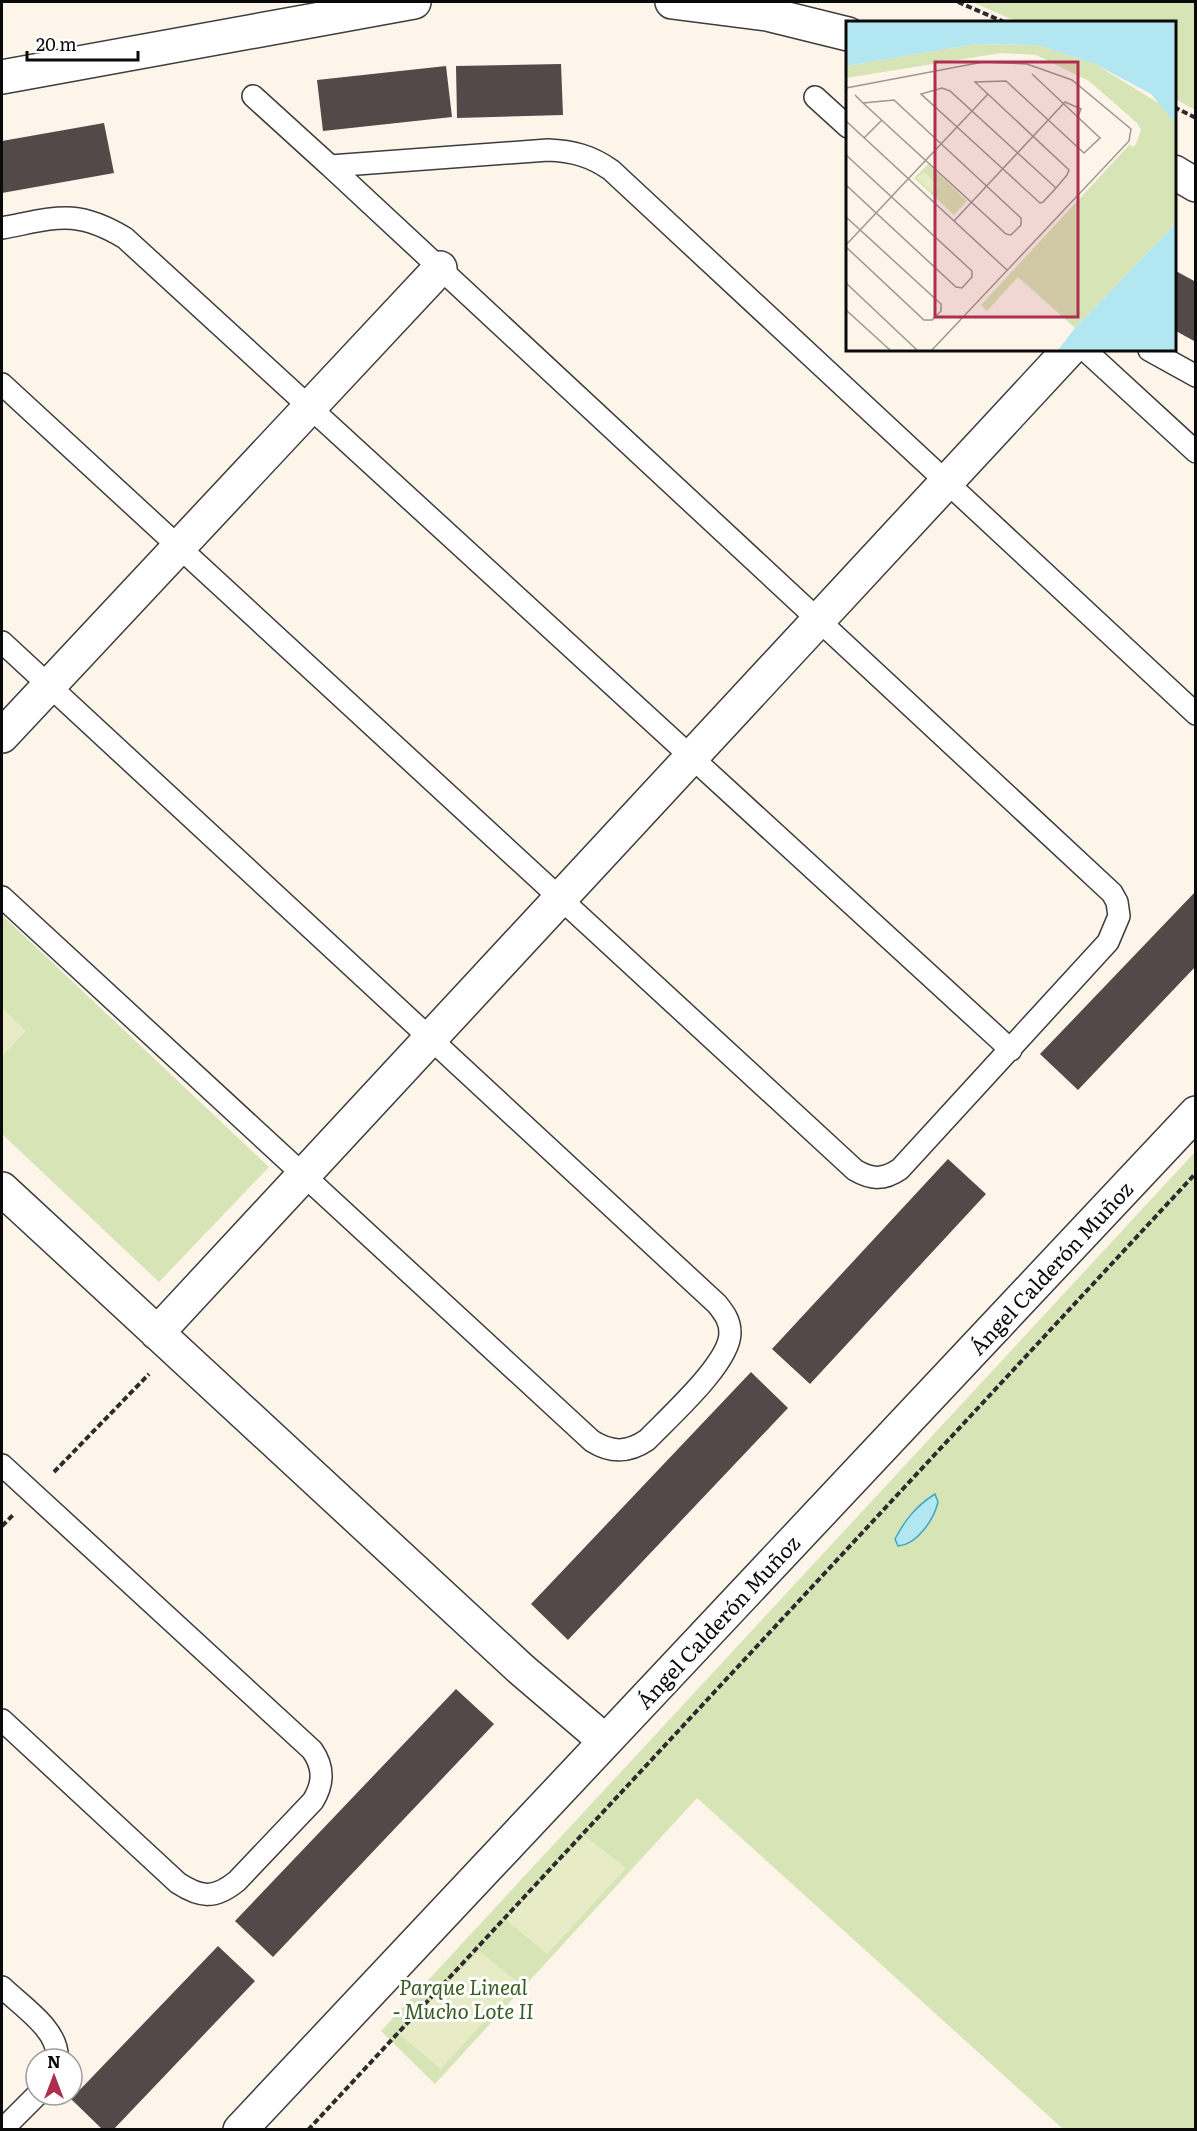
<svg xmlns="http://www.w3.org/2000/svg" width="1197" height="2131" font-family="Literata,serif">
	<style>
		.green { fill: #d7e4b6 }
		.pitch { fill: #e7ecc7 }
		.water { fill: #b2e6f0; stroke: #3fa8c2; stroke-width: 1.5 }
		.building { fill: #524948 }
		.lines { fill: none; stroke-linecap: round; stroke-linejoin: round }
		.lane-casing { stroke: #3d3d3d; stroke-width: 24 }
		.street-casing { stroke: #3d3d3d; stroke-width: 36 }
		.path { stroke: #2c2c2c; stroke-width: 4; stroke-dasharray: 6 3; stroke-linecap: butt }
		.lane { stroke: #fff; stroke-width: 21 }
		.street { stroke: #fff; stroke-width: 33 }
		.labels { text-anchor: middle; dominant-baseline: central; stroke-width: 6; stroke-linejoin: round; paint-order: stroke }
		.street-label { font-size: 21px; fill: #0a0a0a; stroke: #fff }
		.park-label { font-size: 21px; font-style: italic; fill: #395c21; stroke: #fff }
		.inset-road { fill: none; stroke: #9c9790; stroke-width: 1.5 }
		.view { fill: #ae2e4f; fill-opacity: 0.15; stroke: #ae2e4f; stroke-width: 3 }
		.inset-edge { fill: none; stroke: #0a0a0a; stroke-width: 3 }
	</style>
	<rect width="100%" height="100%" fill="#fdf5e9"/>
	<path class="green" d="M972,2H1195V110L1175,99L1174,22H1018Z
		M2,915L269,1167L159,1282L2,1134Z
		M1195,1152V2129H1063L697,1798L435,2084L381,2031Z"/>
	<path class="pitch" d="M2,1008L26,1031L2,1056Z
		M585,1836L626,1868L547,1954L505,1919Z
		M479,1951L519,1983L441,2069L399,2034Z"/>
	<path class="water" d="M935,1494L938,1502C934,1519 917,1545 898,1546L895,1539C905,1520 916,1506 935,1494Z"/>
	<path class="building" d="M561,64L563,115L457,118L456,66Z
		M446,66L452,117L323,131L317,80Z
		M104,123L114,173L2,193V141Z
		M1174,270L1196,282V342L1174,330Z
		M1196,891V966L1078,1090L1040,1054Z
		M948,1159L986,1194L810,1384L772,1349Z
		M751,1372L788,1408L568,1640L531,1604Z
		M456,1689L494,1724L273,1957L235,1921Z
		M218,1946L255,1981L113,2130H103L71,2099Z"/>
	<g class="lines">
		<g class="lane-casing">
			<path id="lane" d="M253,96L330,166
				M815,97L848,127
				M2,228C56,218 75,208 125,238L1011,1050
				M1085,350L1196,452
				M1149,350L1196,376
				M2,384L855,1170C872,1180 884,1180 900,1169L1108,942L1119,916L1117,902L1112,893L330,166L548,150C573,151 591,156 611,170L1196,714
				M2,642L717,1304C724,1313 730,1320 730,1333C730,1363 669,1417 647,1440C628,1453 611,1453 592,1441L2,897
				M2,1465L312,1750C324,1767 324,1783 313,1801L237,1881C215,1899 201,1898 178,1883L2,1720
				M2,1987C20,2005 60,2030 57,2059
				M2,2130L37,2095"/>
		</g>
		<g class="street-casing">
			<path id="street" d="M672,2L767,14L848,34
				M2,77L414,2
				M1174,172L1196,185
				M2,736L440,268
				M2,1189L522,1670L604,1740
				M157,1333L1069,350
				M240,2130L1196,1113"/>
		</g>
		<path class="path" d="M958,2L1004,22
			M1174,107L1196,118
			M54,1472L149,1374
			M2,1526L14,1514
			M308,2130L1196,1173"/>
		<use href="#lane" class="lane"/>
		<use href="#street" class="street"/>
	</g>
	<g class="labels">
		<g class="street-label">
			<text transform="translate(1050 1267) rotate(-47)">Ángel Calderón Muñoz</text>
			<text transform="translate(717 1621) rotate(-47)">Ángel Calderón Muñoz</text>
		</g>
		<g class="park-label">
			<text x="463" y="1985">Parque Lineal<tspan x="463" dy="24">- Mucho Lote II</tspan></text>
		</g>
	</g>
	<g transform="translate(846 21)">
		<rect width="330" height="330" fill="#fdf5e9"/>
		<path d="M130,23L192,24L249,43L330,93V202L229,307L172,256L141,290L135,284L284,123L287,126L290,123L295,109L291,102L243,60L190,34L155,32L0,57V45ZM82,143L121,180L108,194L68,157Z" fill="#d7e4b6"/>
		<path d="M78,151L92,164L86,171L71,157Z" fill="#e7ecc7"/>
		<path d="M0,1H330V103L305,73L249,43L192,24L130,23L0,45ZM330,202V329H212L229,307Z" fill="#b2e6f0"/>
		<path class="inset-road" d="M186,53L254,117L238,132L160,60L129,61L223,149L221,154L210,167L197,181L194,182L75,73L96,67L104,70L210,167M0,67L137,41L181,43L226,59L285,108L283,120L86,329M9,74L17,82L160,213L165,214L175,204V197L48,79L17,82M0,100L161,249M18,117L36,99M0,134L126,250V256L116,267L110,266L0,164M0,196L95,283V290L86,299H78L0,226M108,200L219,81L235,88L232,95M0,224L142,73M0,262L71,329M0,289L44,329"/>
		<path class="view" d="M89,41H232V296H89Z"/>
		<rect width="330" height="330" class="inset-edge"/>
	</g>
	<rect width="1197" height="2131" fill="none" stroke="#0a0a0a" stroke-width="6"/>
	<g transform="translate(54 2077)"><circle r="28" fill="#ffffff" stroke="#9d9d9d" stroke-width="1.5"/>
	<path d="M0-4.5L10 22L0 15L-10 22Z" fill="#ae2e4f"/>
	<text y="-9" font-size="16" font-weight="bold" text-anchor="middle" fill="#0a0a0a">N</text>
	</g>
	<path d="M27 51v9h111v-9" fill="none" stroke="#0a0a0a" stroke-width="3"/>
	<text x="36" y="51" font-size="18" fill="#0a0a0a" stroke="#ffffff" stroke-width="4.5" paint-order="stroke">20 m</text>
</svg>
